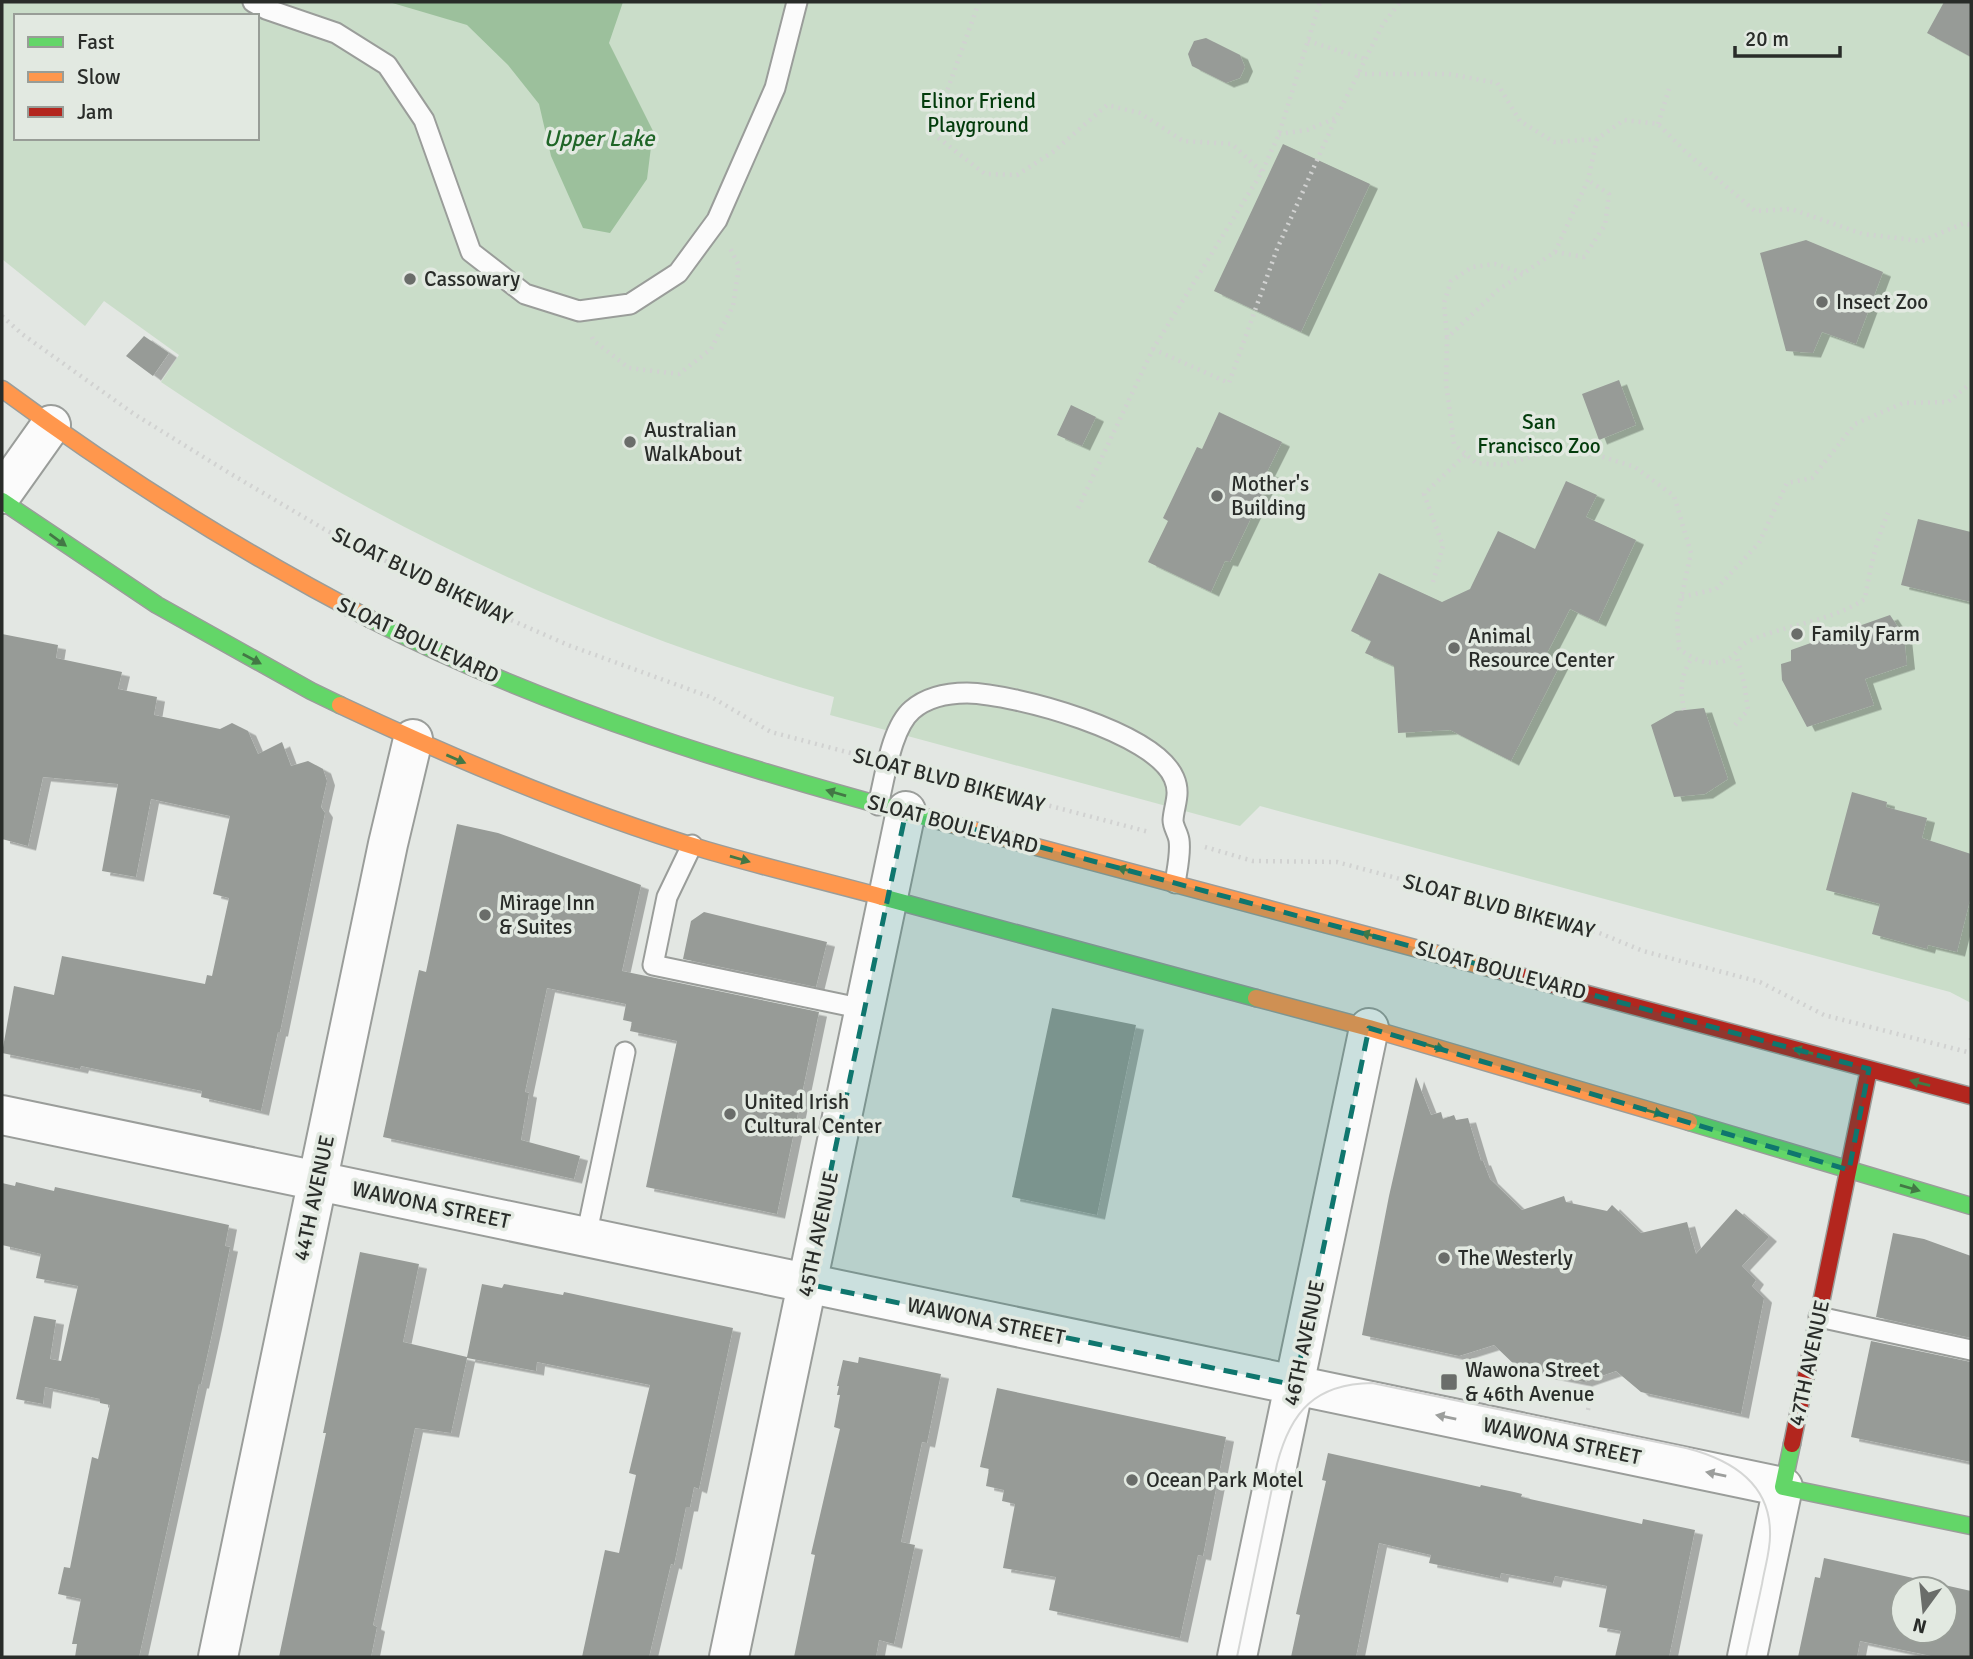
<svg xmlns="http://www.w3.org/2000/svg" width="1973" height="1659" font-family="Signika,sans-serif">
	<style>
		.green { fill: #caddc9; fill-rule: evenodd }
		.water { fill: #9cc09c }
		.building { fill: #979b97; fill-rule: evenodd; filter: url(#shadow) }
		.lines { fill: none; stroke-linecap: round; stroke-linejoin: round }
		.lane-casing { stroke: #9a9d9a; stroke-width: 23 }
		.street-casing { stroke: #9a9d9a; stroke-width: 42 }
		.fast-casing { stroke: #9a9d9a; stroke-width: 19 }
		.slow-casing { stroke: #9a9d9a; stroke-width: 19 }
		.jam-casing { stroke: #9a9d9a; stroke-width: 19 }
		.path { stroke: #d1d2d1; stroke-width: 4.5; stroke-dasharray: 2 5; stroke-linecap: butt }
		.lane { stroke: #fbfbfb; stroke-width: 19 }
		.street { stroke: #fbfbfb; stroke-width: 38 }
		.fast { stroke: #63d668; stroke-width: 16 }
		.slow { stroke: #ff974d; stroke-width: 16 }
		.jam { stroke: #b3261e; stroke-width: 16 }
		.tram { stroke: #d5d6d5; stroke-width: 2 }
		.oneway { fill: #437845 }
		.oneway2 { fill: #9c9e9c }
		.marked { fill: #0f766e; fill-opacity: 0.2; stroke: #0f766e; stroke-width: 5; stroke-dasharray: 14 9; stroke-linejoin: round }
		.poi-dot { fill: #6a6d6a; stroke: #e2e9e1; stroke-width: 2.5 }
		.labels { text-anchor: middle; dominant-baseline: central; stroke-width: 7; stroke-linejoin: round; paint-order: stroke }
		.park-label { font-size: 21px; fill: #023b0b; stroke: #e2e9e1 }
		.poi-label { font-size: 21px; fill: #292c29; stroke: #e2e9e1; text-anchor: start }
		.street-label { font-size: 21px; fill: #292c29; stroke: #e2e9e1 }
		.water-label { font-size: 23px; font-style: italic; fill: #1f6527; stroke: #e2e9e1 }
	</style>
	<defs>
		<filter id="shadow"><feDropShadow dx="8" dy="4.5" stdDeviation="0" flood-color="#0004"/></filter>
	</defs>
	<rect width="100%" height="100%" fill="#e3e7e3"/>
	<path class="green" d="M2,2H1971V1003L1950,992L1260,806L1240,826L830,715L834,697C590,627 371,524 161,382L179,355L104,301L85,326L2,259ZM16,16H257V138H16Z"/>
	<path class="water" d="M389,2H623L609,43L653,131L647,179L610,233L583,228L551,156L539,104L508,65L467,25Z"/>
	<path class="building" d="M1944,2H1971V57L1927,33Z
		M1206,38L1240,55L1245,67L1240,78L1226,83L1192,66L1188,54L1194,41Z
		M1283,144L1370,184L1301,332L1214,291Z
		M1806,240L1883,272L1856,344L1822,332L1813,353L1786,351L1760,253Z
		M144,336L169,353L153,376L126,356Z
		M1619,380L1636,425L1599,440L1582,394Z
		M1071,405L1096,417L1082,446L1057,435Z
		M1219,412L1282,442L1267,472L1272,474L1230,562L1225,561L1211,592L1148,562L1168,521L1163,518L1197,447L1202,449Z
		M1566,481L1597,495L1586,517L1636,540L1598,622L1570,609L1546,655L1561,663L1511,761L1450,730L1398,733L1394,666L1365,653L1371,641L1351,631L1379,573L1442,602L1470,589L1498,531L1535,549Z
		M1918,519L1971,532V602L1901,585Z
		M1890,615L1904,636L1907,665L1865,679L1874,705L1807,727L1782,680L1781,664L1791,661V650Z
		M2,634L58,645L56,658L122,672L118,689L157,697L154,715L220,729L232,723L248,731L258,754L282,742L291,766L308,761L323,769L327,781L321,807L325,813L280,1032H278L261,1111L201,1097L202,1091L81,1066L80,1069L2,1053L14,986L54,995L62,956L205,984L207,975L212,976L229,898L213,894L230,816L151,799L136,877L102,871L118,784L43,777L28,846L2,839Z
		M1704,708L1728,779L1705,794L1674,797L1651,725L1676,711Z
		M1852,792L1887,802L1886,807L1927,818L1922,838L1971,854V896L1957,952L1928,945L1927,949L1872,934L1880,904L1826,890Z
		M457,824L498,833L641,885L622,971L819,1012L777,1214L646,1187L677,1041L630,1031L632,1022L623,1020L626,1004L547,988L525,1092L529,1093L521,1140L580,1156L574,1179L383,1137L419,970L426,972Z
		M704,912L827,942L816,987L683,959L691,921Z
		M1052,1008L1136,1025L1097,1215L1012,1197Z
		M1416,1077L1431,1115L1441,1112L1443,1119L1454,1115L1456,1120L1468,1118L1481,1161H1483L1490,1179L1522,1210L1564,1196L1566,1202L1607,1211L1612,1205L1641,1233L1687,1222L1696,1254L1736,1209L1769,1237L1742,1266L1756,1280L1752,1286L1764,1298L1741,1414L1641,1392L1616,1371L1584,1382L1519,1369L1494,1345L1459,1356L1362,1335L1389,1196Z
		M16,1182L54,1191L55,1187L229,1225L225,1246L230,1247L214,1325L201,1384H199L139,1657H75L77,1644H72L81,1599L58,1594L64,1567L70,1568L92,1457L98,1459L110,1405L100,1403V1399L45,1387L43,1404L16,1399L34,1316L56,1320L50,1359L61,1361L78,1286L36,1278L41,1254L2,1245V1183L15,1186Z
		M1893,1233L1924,1239L1971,1256V1338L1876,1317Z
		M360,1252L419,1264L403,1342L467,1357L482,1284L502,1288L504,1284L563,1295L564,1292L733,1328L699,1489L694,1487L690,1507H686L674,1565L671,1564L649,1657H582L605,1550L619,1553L636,1475L629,1473L650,1385L537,1362L536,1371L467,1358L451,1433L415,1428L373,1625L377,1627L371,1657H279L326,1433H323Z
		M1871,1341L1971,1362V1462L1851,1437Z
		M859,1357L941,1374L927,1443L922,1442L901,1542L915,1545L894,1644L879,1640L876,1657H794L815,1555L811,1554L840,1429L834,1427L840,1395H837L839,1386H837L843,1360L858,1363Z
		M997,1388L1226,1437L1203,1556L1198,1555L1180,1638L1049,1610L1056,1577L1003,1568L1015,1504L1002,1501L1004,1490L986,1486L989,1469L980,1467Z
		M1328,1453L1480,1487L1481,1485L1514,1492L1522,1494L1521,1497L1642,1524L1643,1519L1695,1530L1669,1657H1615L1621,1631L1599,1627L1607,1586L1555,1576L1553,1583L1501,1573L1500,1578L1429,1563L1431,1555L1379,1543L1356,1657H1291L1300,1615L1296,1614L1326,1481L1322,1480Z
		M1824,1558L1971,1591V1657H1936L1860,1641L1857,1657H1798L1815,1577L1820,1578ZM1903,1589H1945V1631H1903Z"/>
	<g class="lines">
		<g class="lane-casing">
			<path id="lane" d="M253,2L266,9L336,33L387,65L424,120L471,252L525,294L579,311L630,304L678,273L717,220L775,88L797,2
				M878,805C885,778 891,728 912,710C927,697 948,693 967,693C1015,694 1155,732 1174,778C1181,794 1174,805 1173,820C1173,827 1178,833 1179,840C1181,853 1177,870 1175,883
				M692,845L667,897L653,965L864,1009
				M586,1237L625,1052
				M1819,1317L1971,1350"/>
		</g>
		<g class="street-casing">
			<path id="street" d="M2,494L51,425
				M2,1115L1783,1487L1747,1657
				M218,1657L388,844L413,739
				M729,1657L906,811
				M1237,1657L1369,1028"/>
		</g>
		<g class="fast-casing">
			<path id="fast" d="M2,501L157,605L311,691L340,705
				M370,619C552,712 747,770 943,822
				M882,897L1256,998
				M1689,1122L1971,1206
				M1792,1444L1783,1487L1971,1526"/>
		</g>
		<g class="slow-casing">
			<path id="slow" d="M2,389C121,477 239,551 370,619
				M340,705C459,761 580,812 706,850C764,867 823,881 882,897
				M943,822L1497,970
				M1256,998L1369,1028L1689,1122"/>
		</g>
		<g class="jam-casing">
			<path id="jam" d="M1497,970L1971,1096
				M1792,1444L1869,1069"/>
		</g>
		<path class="path" d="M979,2L932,133L985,174L1017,175L1053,152L1107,105L1140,113L1183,141L1232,144L1262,172
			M1308,41L1365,59
			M1358,74H1449L1497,83L1520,121L1554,142L1597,139L1624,120L1658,124L1688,154L1755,211L1791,209L1863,234L1922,241L1964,223L1971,225
			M1658,124L1669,89
			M1279,134L1307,130L1336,118L1383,24L1400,2
			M1597,139L1588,180L1555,252L1498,290L1447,338L1446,383L1454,444L1476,463L1503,465L1556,449L1594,454L1635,467L1674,496L1691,553L1677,617L1679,649C1694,659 1705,666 1724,661C1736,657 1739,645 1749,641C1787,624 1830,622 1865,599C1870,568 1876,541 1888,513
			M1555,252L1584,257L1605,225L1609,194L1588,180
			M2,316L22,334L134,414L231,474L324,529L438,588L568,645L713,698L771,732L862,756
			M592,337L594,341L629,368L679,374L711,349L733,306L739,266L729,246
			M1447,337L1444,303L1451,281L1472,267L1495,264L1524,273
			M1153,349L1229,383L1277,249L1336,118
			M1078,508L1153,349L1262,172L1279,134L1320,2
			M1433,582L1443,546L1424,494L1466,454
			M1682,597L1716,589L1759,543L1787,483L1812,478L1855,424L1903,403L1948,402L1971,383
			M1684,710C1680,687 1680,677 1692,658
			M1735,725L1748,710L1744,682L1736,654
			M914,770L1149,832
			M1205,847L1253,861L1337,862L1597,932L1643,951L1760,982L1824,1015L1971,1053
			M1971,1040V1037
			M1588,1410L1591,1396"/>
		<use href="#lane" class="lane"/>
		<use href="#street" class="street"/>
		<use href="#fast" class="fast"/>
		<use href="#slow" class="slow"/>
		<use href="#jam" class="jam"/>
		<path class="tram" d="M1237,1657L1277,1464C1291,1411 1315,1384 1372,1383L1686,1448C1729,1459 1769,1481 1770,1531C1771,1549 1765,1566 1762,1584C1757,1608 1751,1633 1746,1657"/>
	</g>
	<defs><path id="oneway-solid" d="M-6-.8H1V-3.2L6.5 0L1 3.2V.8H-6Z" transform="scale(1.75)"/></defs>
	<g class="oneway">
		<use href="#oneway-solid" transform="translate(58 540) rotate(36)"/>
		<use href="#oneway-solid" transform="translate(252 659) rotate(28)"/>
		<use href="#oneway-solid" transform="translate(456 759) rotate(23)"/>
		<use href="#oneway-solid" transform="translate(836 793) rotate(-164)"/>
		<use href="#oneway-solid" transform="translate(740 859) rotate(16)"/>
		<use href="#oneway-solid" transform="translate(1127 870) rotate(-165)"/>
		<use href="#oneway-solid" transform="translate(1371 935) rotate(-165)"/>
		<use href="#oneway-solid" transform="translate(1435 1047) rotate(16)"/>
		<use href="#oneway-solid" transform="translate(1803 1051) rotate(-165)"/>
		<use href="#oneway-solid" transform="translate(1920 1083) rotate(-165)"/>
		<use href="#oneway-solid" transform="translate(1653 1112) rotate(16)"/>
		<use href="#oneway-solid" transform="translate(1910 1188) rotate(16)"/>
	</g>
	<g class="oneway2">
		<use href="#oneway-solid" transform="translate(1446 1417) rotate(-168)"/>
		<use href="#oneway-solid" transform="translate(1716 1474) rotate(-168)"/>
	</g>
	<path class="marked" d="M906,811L1869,1069L1849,1170L1369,1028L1295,1385L807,1284Z"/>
	<g class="poi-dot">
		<circle cx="410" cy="279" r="7"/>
		<circle cx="1822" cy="302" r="7"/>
		<circle cx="630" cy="442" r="7"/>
		<circle cx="1217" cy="496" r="7"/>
		<circle cx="1797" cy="634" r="7"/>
		<circle cx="1454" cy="648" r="7"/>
		<circle cx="485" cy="915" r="7"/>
		<circle cx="730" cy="1114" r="7"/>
		<circle cx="1444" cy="1258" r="7"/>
		<rect x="1440" y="1373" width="18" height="18" rx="3.5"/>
		<circle cx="1132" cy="1480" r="7"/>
	</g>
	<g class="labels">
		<g class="park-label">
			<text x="978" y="101">Elinor Friend<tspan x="978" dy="24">Playground</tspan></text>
			<text x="1539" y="422">San<tspan x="1539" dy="24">Francisco Zoo</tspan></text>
		</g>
		<g class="poi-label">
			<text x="424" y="279">Cassowary</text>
			<text x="1836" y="302">Insect Zoo</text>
			<text x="644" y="430">Australian<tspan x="644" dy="24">WalkAbout</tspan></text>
			<text x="1231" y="484">Mother's<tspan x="1231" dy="24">Building</tspan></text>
			<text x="1811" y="634">Family Farm</text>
			<text x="1468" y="636">Animal<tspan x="1468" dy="24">Resource Center</tspan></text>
			<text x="499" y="903">Mirage Inn<tspan x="499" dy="24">&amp; Suites</tspan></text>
			<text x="744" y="1102">United Irish<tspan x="744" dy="24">Cultural Center</tspan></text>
			<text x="1458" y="1258">The Westerly</text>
			<text x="1465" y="1370">Wawona Street<tspan x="1465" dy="24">&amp; 46th Avenue</tspan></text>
			<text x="1146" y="1480">Ocean Park Motel</text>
		</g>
		<g class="street-label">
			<text transform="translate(422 576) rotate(26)">SLOAT BLVD BIKEWAY</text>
			<text transform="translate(418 640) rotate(25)">SLOAT BOULEVARD</text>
			<text transform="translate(949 780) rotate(15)">SLOAT BLVD BIKEWAY</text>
			<text transform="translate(953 824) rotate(15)">SLOAT BOULEVARD</text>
			<text transform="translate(1499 906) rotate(15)">SLOAT BLVD BIKEWAY</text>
			<text transform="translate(1501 970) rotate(15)">SLOAT BOULEVARD</text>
			<text transform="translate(314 1198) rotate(-78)">44TH AVENUE</text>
			<text transform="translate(431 1205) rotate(12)">WAWONA STREET</text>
			<text transform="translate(818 1234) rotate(-78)">45TH AVENUE</text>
			<text transform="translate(986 1321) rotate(12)">WAWONA STREET</text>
			<text transform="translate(1304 1343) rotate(-78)">46TH AVENUE</text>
			<text transform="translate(1809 1363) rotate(-78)">47TH AVENUE</text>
			<text transform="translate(1562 1441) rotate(12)">WAWONA STREET</text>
		</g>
		<g class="water-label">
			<text x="599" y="138">Upper Lake</text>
		</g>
	</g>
	<rect width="1973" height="1659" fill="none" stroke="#292c29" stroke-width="7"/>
	<rect x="14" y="14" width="245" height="126" fill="#e2e9e1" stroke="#989d97" stroke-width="2"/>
	<rect x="28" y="37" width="35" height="10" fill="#63d668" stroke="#989d97" stroke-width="2"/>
	<text x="77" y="49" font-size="21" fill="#292c29">Fast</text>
	<rect x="28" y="72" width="35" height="10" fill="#ff974d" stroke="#989d97" stroke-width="2"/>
	<text x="77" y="84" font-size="21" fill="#292c29">Slow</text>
	<rect x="28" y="107" width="35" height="10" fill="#b3261e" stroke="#989d97" stroke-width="2"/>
	<text x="77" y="119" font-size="21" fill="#292c29">Jam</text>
	<g transform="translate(1924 1610) rotate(195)"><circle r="33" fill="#e2e9e1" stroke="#989d97" stroke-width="2"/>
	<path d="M0-5L12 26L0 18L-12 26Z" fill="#6a6d6a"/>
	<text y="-10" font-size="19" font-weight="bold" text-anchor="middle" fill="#292c29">N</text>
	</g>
	<path d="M1735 46v10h105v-10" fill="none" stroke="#292c29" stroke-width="3.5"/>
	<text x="1745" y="46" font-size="21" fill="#292c29" stroke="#e2e9e1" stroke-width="5" paint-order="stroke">20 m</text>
</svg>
